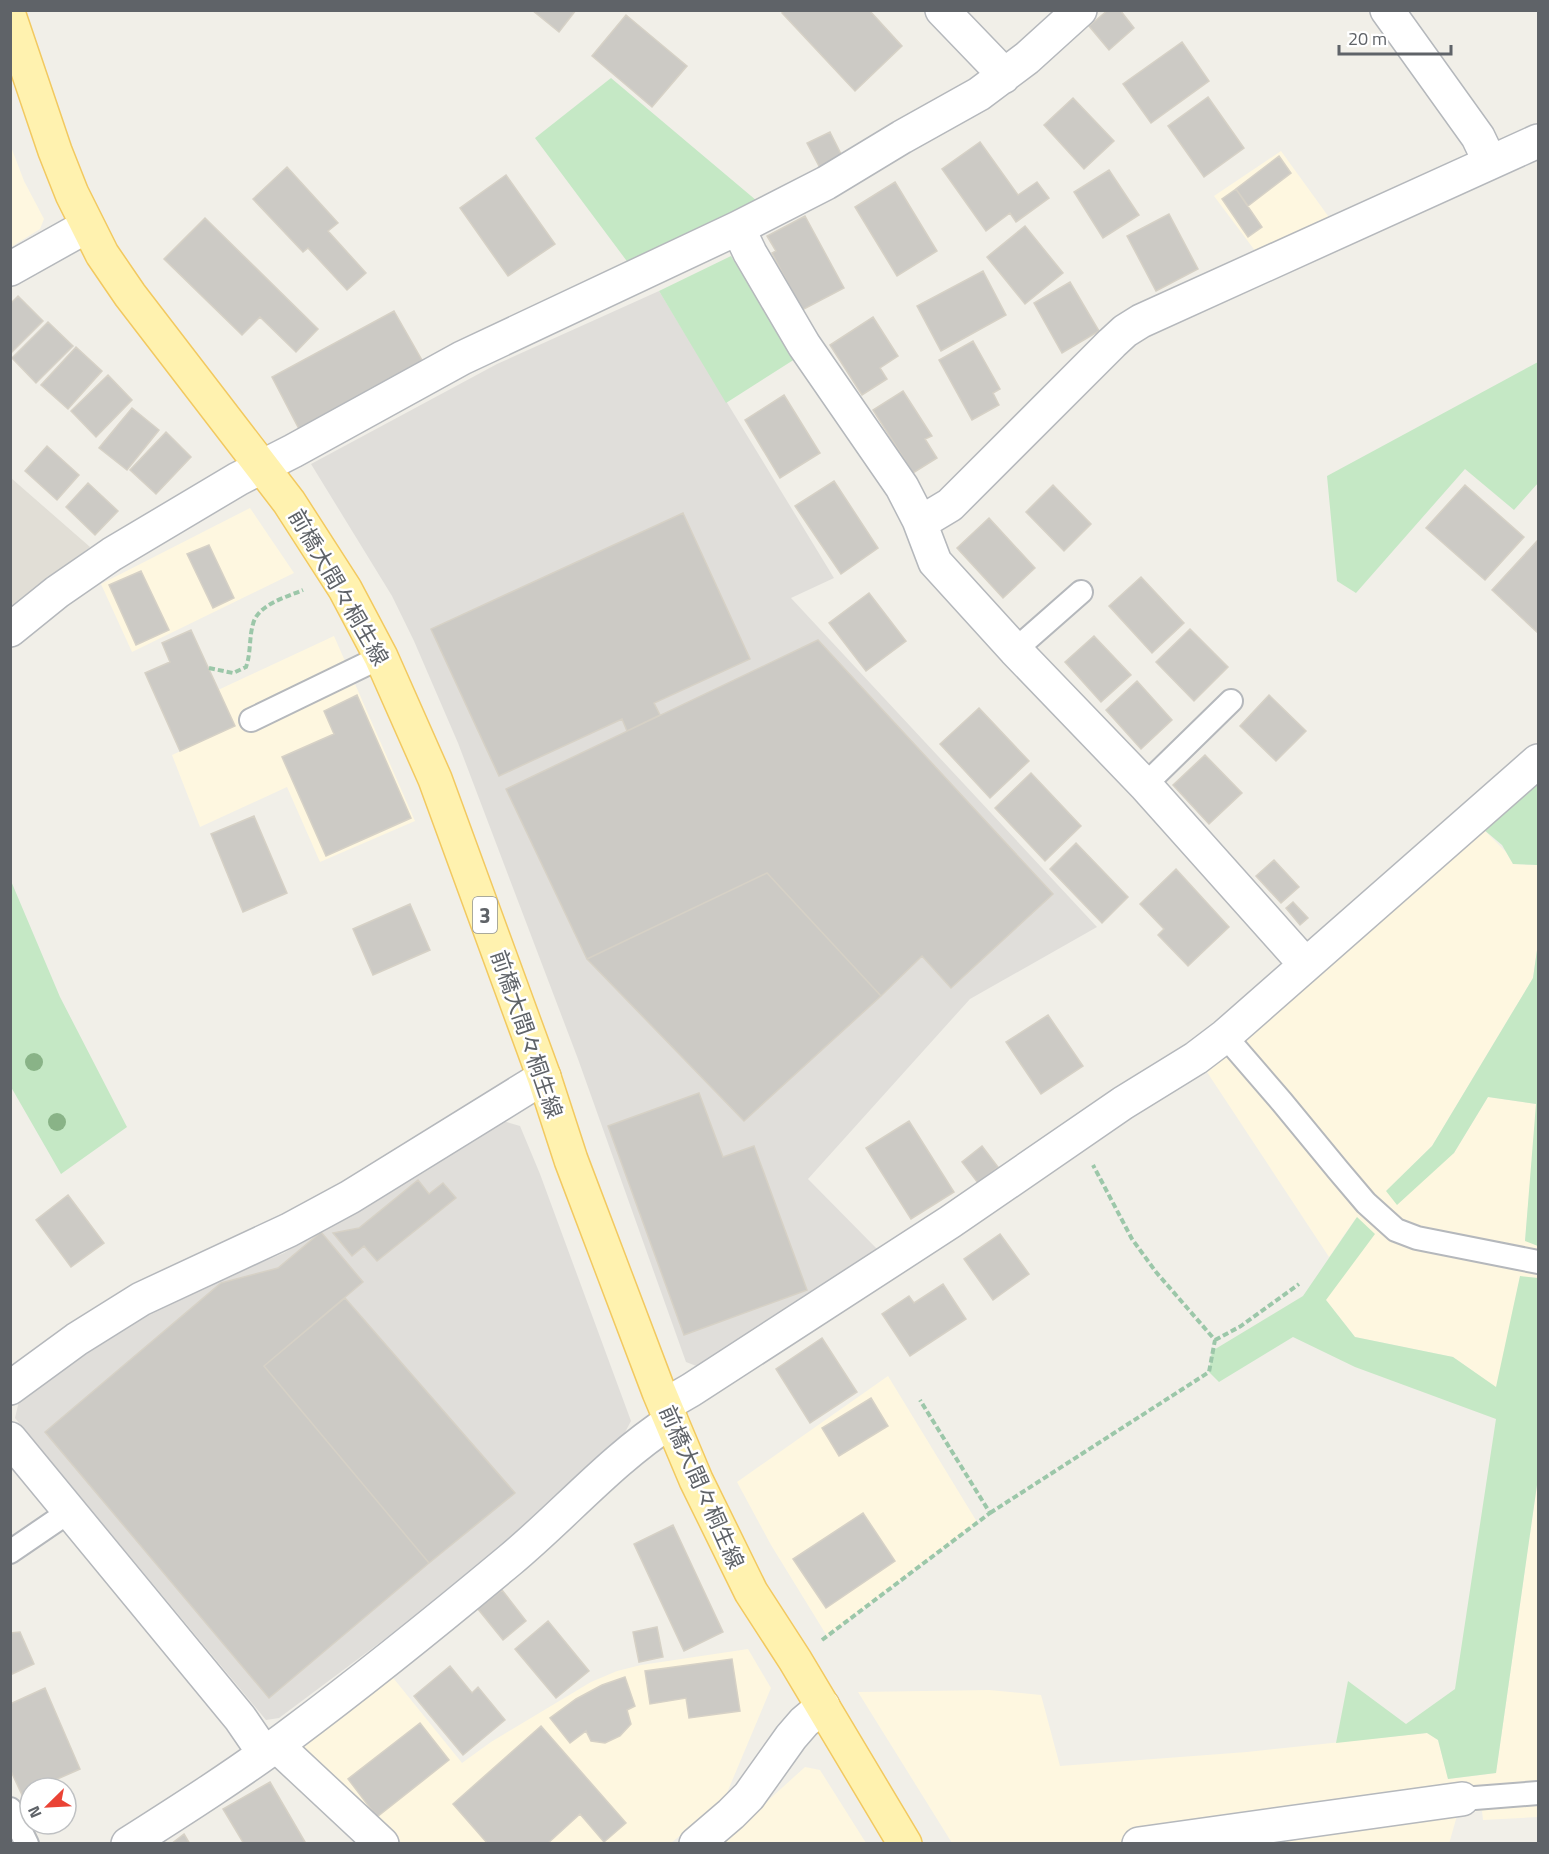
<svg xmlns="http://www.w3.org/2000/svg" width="1549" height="1854" font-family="'Titillium Web','Noto Sans JP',sans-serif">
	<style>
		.commercial { fill: #fef7e0 }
		.industrial { fill: #e0deda }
		.education { fill: #e1ded6 }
		.green { fill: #c5e8c5 }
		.building { fill: #cccac5; stroke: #d6d1c6; stroke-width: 1.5 }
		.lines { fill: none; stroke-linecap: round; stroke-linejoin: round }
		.service-casing { stroke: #b5b8bc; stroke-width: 26 }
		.minor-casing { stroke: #b5b8bc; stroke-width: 36 }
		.primary-casing { stroke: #f2c960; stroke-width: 36 }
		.path { stroke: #9cc7a9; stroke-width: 4; stroke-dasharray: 6 3; stroke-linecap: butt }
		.service { stroke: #fff; stroke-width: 22 }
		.minor { stroke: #fff; stroke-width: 33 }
		.primary { stroke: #fff2af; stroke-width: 33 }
		.tree { fill: #89b387 }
		.labels { text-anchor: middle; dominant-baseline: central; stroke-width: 5; stroke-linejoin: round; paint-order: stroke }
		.shield { fill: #fff; stroke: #8f9295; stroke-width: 1.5 }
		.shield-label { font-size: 21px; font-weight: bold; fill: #5f6368 }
		.street-label { font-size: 22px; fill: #5f6368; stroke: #fff }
	</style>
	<rect width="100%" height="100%" fill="#f1efe8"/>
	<path class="commercial" d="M10,144L24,181L44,219L40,229L11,247Z
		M1281,151L1331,220L1256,252L1214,196Z
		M250,508L294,573L132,652L101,584Z
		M334,636L415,821L320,862L287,787L200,827L172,755L234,726L218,690Z
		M1483,829L1506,852L1513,864L1538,865V943L1533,978L1432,1146L1386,1191L1454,1153L1488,1097L1537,1104L1525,1240L1538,1246V1278L1520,1277L1497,1388L1453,1357L1355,1337L1326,1300L1356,1218L1329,1257L1207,1072L1236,1049Z
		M888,1376L977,1522L827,1636L771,1545L737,1482Z
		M1538,1478V1817L1483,1820L1482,1811L1458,1812L1449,1844L952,1843L858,1692L989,1690L1041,1695L1060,1766L1247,1752L1427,1733L1438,1740L1448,1779L1496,1773Z
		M748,1649L771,1688L724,1800L671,1843H402L301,1754L302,1743L390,1674L462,1763L491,1742L591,1682L617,1671L641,1665Z
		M805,1767L820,1770L866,1843L720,1844Z"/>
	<path class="industrial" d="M659,291L834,578L791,598L1097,927L970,999L808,1179L879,1251L699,1367L686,1362L578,1059L458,743L414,641L392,596L311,464L497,364Z
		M503,1121L520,1126L540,1174L631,1421L622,1438L521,1534L457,1585L279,1718L266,1720L15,1418L19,1401L156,1306L284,1253L474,1135Z"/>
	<path class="education" d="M11,478L90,547L11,609Z"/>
	<path class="green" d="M611,78L757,201L629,264L535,138Z
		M731,256L795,359L726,403L659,291Z
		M1538,362V483L1514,510L1465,469L1356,593L1337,581L1327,476Z
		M1538,779V865L1513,864L1502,845L1483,829Z
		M11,881L60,997L127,1127L61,1174L11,1087Z
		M1538,943V1246L1525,1241L1536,1104L1488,1097L1454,1153L1397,1205L1386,1191L1432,1146L1533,978Z
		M1357,1217L1375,1234L1326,1300L1355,1337L1453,1357L1496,1387L1520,1276L1538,1278V1478L1496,1773L1448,1779L1438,1740L1427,1733L1336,1743L1348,1681L1406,1724L1455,1689L1496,1419L1355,1367L1293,1337L1219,1382L1209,1372L1212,1351L1303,1296Z"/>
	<path class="building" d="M532,10H576L559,32Z
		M784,10H869L902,46L855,91L782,13Z
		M1108,10H1120L1134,28L1109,50L1089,26Z
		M626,15L687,66L652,107L592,56Z
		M1182,42L1209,81L1151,123L1123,84Z
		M1208,97L1244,148L1204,177L1168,126Z
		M1073,98L1114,141L1084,169L1044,125Z
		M830,132L842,156L820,168L807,143Z
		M980,142L1018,195L1037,182L1049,198L1016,222L1010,213L986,231L942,169Z
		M1279,156L1291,173L1248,206L1236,189Z
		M287,167L338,223L328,231L366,273L347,290L308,248L303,252L253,199Z
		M1109,170L1139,215L1103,238L1074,192Z
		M506,175L555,244L508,276L460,208Z
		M895,182L937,251L897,276L855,207Z
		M1236,189L1262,227L1248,237L1222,199Z
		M1169,214L1198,269L1156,291L1127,236Z
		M805,216L844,288L802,310L772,253L776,251L767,236Z
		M205,218L318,329L296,352L260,317L242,335L164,259Z
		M1025,226L1063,273L1025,304L987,257Z
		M983,271L1006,315L941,351L917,306Z
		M1070,282L1099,331L1062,353L1034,303Z
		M18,296L43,321L10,354V304Z
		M394,311L423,362L299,429L272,377Z
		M873,317L898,356L880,368L887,379L862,395L830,345Z
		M48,322L73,346L36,383L12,358Z
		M973,341L1000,389L993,393L999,405L972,420L939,360Z
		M76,347L102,371L68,409L41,385Z
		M108,375L132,400L96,437L71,411Z
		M903,391L932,436L925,439L937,458L913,473L873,410Z
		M784,395L820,453L780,478L745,420Z
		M132,408L159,430L127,470L99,448Z
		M166,432L191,457L156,494L130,470Z
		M47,446L79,475L57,500L25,471Z
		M834,481L878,548L841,574L795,506Z
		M88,483L118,511L95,535L66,507Z
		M1053,485L1091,524L1064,551L1026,512Z
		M1465,485L1524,537L1485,580L1426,528Z
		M683,513L750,659L654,703L660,715L627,731L622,719L499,776L431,629Z
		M989,518L1035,568L1003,598L957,548Z
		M1538,540V633L1492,590Z
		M209,545L234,598L213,608L187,554Z
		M141,571L169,630L136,645L109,585Z
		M1141,577L1184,623L1152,653L1109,606Z
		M869,593L906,641L866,671L829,623Z
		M1190,629L1228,667L1194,701L1156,662Z
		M191,630L235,726L180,751L145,673L170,662L162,643Z
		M1094,636L1131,675L1101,702L1065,662Z
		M818,640L1053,894L951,988L922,956L881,996L767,873L587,959L506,789Z
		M1137,681L1172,720L1141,749L1106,710Z
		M357,695L411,818L326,856L282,757L334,734L324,711Z
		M1269,695L1306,731L1276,761L1240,726Z
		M979,708L1029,761L990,798L940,744Z
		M1205,755L1242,793L1209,824L1173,785Z
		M1031,773L1081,826L1045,861L995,808Z
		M254,816L287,893L243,912L211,834Z
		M1076,843L1128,897L1102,923L1050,869Z
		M1274,860L1299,887L1281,903L1256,876Z
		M1176,869L1229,927L1188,966L1158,935L1164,929L1140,904Z
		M767,873L881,996L744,1121L587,959Z
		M1293,902L1308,918L1300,925L1286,908Z
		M410,904L430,950L373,975L353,929Z
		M1048,1015L1083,1066L1041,1094L1006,1042Z
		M699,1093L723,1157L754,1146L807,1290L684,1335L608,1126Z
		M909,1121L954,1192L911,1219L866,1148Z
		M982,1146L998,1167L978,1183L962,1162Z
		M418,1180L429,1194L443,1183L456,1198L377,1261L364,1246L352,1256L333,1233L359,1228Z
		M68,1195L104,1243L71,1267L36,1220Z
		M321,1232L363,1282L264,1366L429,1563L269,1698L45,1432L221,1283L278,1268Z
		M1000,1234L1029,1274L993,1300L964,1259Z
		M943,1284L966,1319L910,1356L882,1314L909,1296L914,1303Z
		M345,1298L515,1493L429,1563L264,1366Z
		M822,1338L857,1392L810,1423L776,1369Z
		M871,1398L888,1426L839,1456L822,1428Z
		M863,1513L895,1561L826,1608L793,1559Z
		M673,1525L723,1632L684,1651L634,1544Z
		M502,1590L526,1621L503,1640L478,1609Z
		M548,1621L589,1671L556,1698L515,1649Z
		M657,1627L663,1657L639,1662L633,1632Z
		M20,1632L34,1664L10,1675V1633Z
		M732,1659L740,1711L689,1718L686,1698L650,1704L645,1671Z
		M450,1666L472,1693L478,1687L505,1720L463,1755L414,1696Z
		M625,1677L635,1706L627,1710L631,1724L620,1736L605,1743L591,1741L586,1731L570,1743L550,1718L576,1699L602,1685Z
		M45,1688L80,1769L37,1788H30V1791L22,1795L10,1769V1704Z
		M420,1723L449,1760L377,1817L348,1779Z
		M541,1726L626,1823L604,1842L580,1814L547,1844H488L453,1804Z
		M270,1782L305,1842L303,1844H244L223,1809Z
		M184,1834L190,1844H171Z"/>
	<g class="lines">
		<g class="service-casing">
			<path id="service" d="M1015,650L1081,592
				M251,720L381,657
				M1145,785L1231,701
				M1225,1036L1282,1102L1338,1170L1366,1203L1396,1230L1417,1238L1538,1262
				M10,1552L70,1511
				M1462,1799L1538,1793
				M10,1809L27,1844"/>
		</g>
		<g class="minor-casing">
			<path id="minor" d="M942,10L994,64L1003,77
				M1387,10L1478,137L1490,162
				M738,228L750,253L804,345L902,487L919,520L935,562L1015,650L1145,785L1305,964
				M10,269L87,226
				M919,520L930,517L950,505L1112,343L1125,331L1141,321L1538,141
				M10,630L57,592L112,554L238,479L293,451L462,358L738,228L826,183L902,137L979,94L1027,58L1080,10
				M10,1388L77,1339L141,1299L289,1230L350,1197L544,1077
				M665,1405L691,1390L950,1222L1123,1103L1196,1058L1225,1036L1538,761
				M10,1439L240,1718L264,1753
				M276,1745L382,1844
				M128,1844C183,1809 238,1774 290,1735C365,1679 438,1620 510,1560C564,1515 612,1459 671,1421
				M696,1844L731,1814L749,1796L791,1737L804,1722L823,1706
				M1139,1844L1462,1799"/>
		</g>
		<g class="primary-casing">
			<path id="primary" d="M10,18L55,151L72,194L102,254L130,295L289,502L345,589L381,657L435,779L544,1077L571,1160L659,1392L696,1480L751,1592L795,1660L905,1844"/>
		</g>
		<path class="path" d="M209,668L233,673L246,667C251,653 249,638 253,624C258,604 287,597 303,590
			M1215,1340L1241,1326L1299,1284
			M990,1513L1209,1372L1215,1340L1156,1272L1132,1239L1093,1165
			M822,1640L990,1513L920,1400"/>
		<use href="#service" class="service"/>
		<use href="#minor" class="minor"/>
		<use href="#primary" class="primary"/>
	</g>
	<g class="tree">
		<circle cx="34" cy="1062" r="9"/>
		<circle cx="57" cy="1122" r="9"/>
	</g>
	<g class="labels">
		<rect class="shield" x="473" y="897" width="24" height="36" rx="4.5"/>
		<g class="shield-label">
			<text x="485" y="915">3</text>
		</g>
		<g class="street-label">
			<text transform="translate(339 587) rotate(60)">前橋大間々桐生線</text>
			<text transform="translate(527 1034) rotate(71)">前橋大間々桐生線</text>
			<text transform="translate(702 1487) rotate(66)">前橋大間々桐生線</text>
		</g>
	</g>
	<rect width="1549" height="1854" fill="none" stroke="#5f6368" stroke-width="24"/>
	<g transform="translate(48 1806) rotate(246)"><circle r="28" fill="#ffffff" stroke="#bfc1c3" stroke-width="1.5"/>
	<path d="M0-4.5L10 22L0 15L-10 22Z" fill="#ea4335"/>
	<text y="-9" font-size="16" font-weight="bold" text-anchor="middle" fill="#5f6368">N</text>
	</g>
	<path d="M1339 45v9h112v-9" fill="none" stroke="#5f6368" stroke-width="3"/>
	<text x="1348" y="45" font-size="18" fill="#5f6368" stroke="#ffffff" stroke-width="4.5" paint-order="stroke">20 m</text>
</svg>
